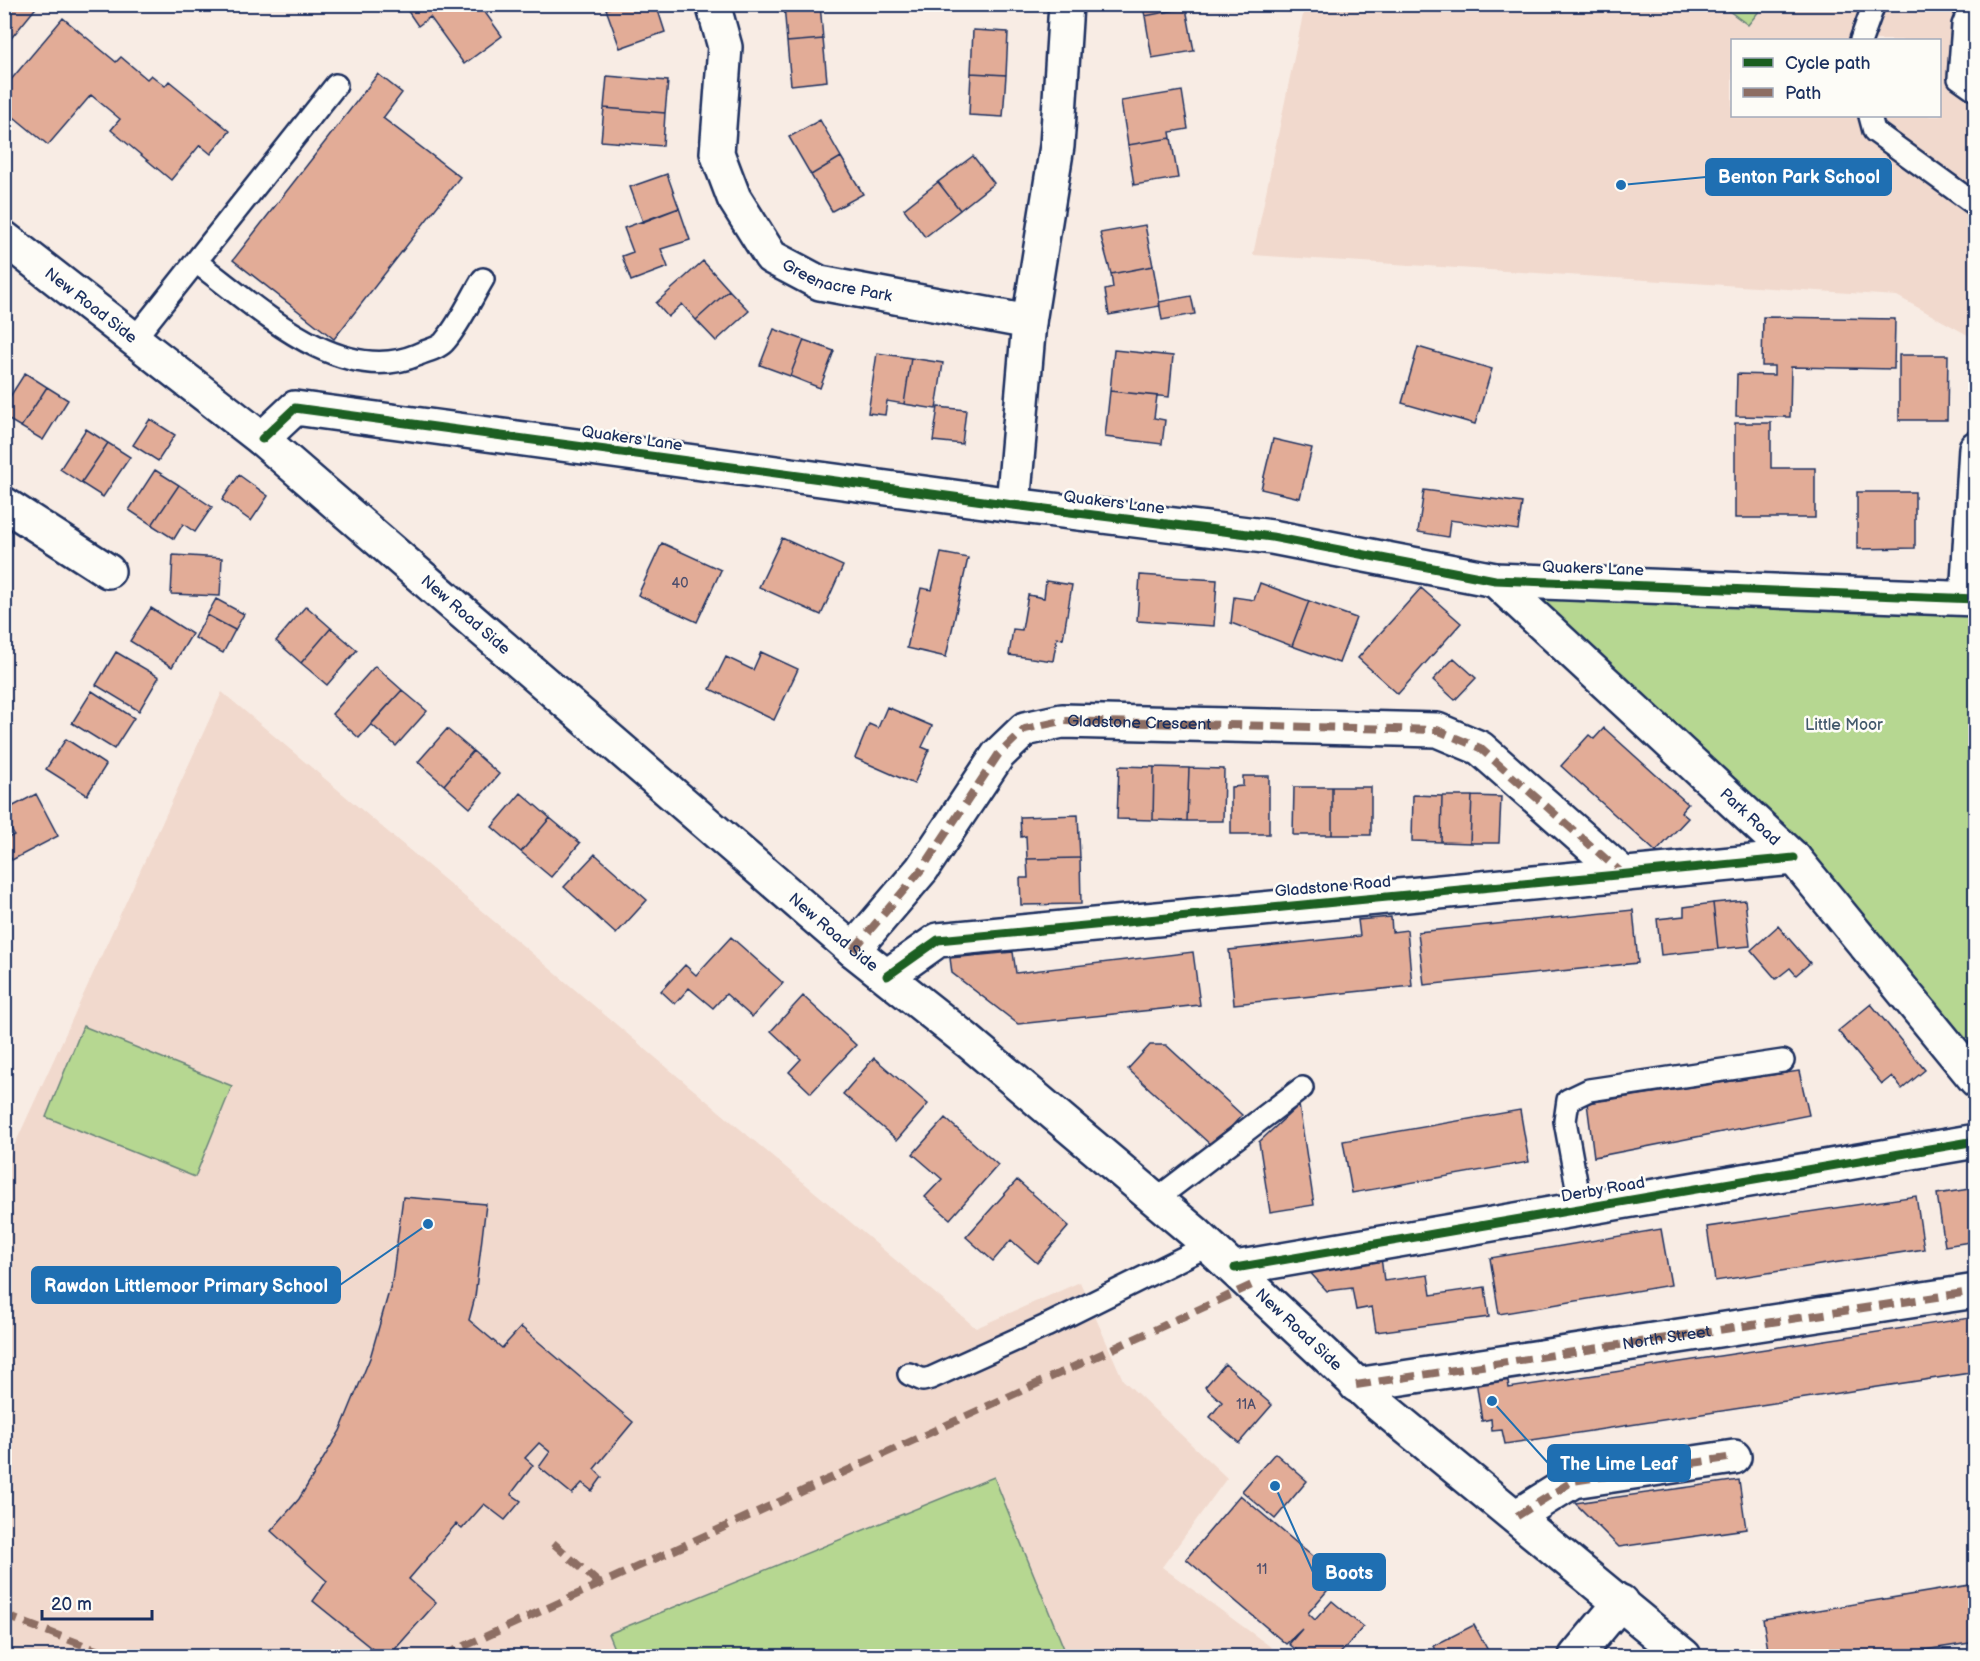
<svg xmlns="http://www.w3.org/2000/svg" width="1980" height="1661" font-family="'Balsamiq Sans',sans-serif">
	<style>
		.built { fill: #f1d9cd; fill-rule: evenodd }
		.green { fill: #b6d791; stroke: #688378; stroke-width: 1.5 }
		.building { fill: #e2ac97; stroke: #1b2f5e; stroke-width: 1.5 }
		.lines { fill: none; stroke-linecap: round; stroke-linejoin: round }
		.lane-casing { stroke: #1b2f5e; stroke-width: 26 }
		.street-casing { stroke: #1b2f5e; stroke-width: 38 }
		.primary-casing { stroke: #1b2f5e; stroke-width: 38 }
		.lane { stroke: #fdfcf7; stroke-width: 21 }
		.street { stroke: #fdfcf7; stroke-width: 33 }
		.primary { stroke: #fdfcf7; stroke-width: 33 }
		.quiet { stroke: #8d6e63; stroke-width: 8; stroke-dasharray: 15 8; stroke-linecap: butt }
		.cycleway-casing { stroke: #fdfcf7; stroke-width: 13 }
		.cycleway { stroke: #1b5e20; stroke-width: 9 }
		.labels { text-anchor: middle; dominant-baseline: central; stroke-width: 5; stroke-linejoin: round; paint-order: stroke }
		.number-label { font-size: 14px; fill: #4d4e6c }
		.street-label { font-size: 16px; fill: #1b2f5e; stroke: #fdfcf7 }
		.park-label { font-size: 16px; fill: #42596b; stroke: #fdfcf7 }
		.leader { fill: none; stroke: #1f6fb2; stroke-width: 2 }
		.callout-dot { fill: #1f6fb2; stroke: #fdfcf7; stroke-width: 2 }
		.callout { fill: #1f6fb2; stroke: #1f6fb2; stroke-width: 2 }
		.callout-label { font-size: 18px; text-anchor: middle; font-weight: bold; fill: #fff }
	</style>
	<rect width="100%" height="100%" fill="#f8ece4"/>
	<filter id="ink" filterUnits="userSpaceOnUse"><feTurbulence type="fractalNoise" baseFrequency=".0167" numOctaves="2"/><feDisplacementMap in="SourceGraphic" scale="12" xChannelSelector="R" yChannelSelector="G"/><feConvolveMatrix kernelMatrix="1 2 1 2 8 2 1 2 1" color-interpolation-filters="sRGB"/></filter>
	<g filter="url(#ink)">
		<path class="built" d="M1305,5H1975V339L1897,296L1253,255ZM1732,40H1940V116H1732Z
			M222,692L976,1328L1080,1282L1123,1380L1227,1478L1162,1567L1283,1656H5V1166Z"/>
		<path class="green" d="M1721,5H1764L1748,25Z
			M1495,580L1975,599V1080L1794,858Z
			M83,1026L232,1086L195,1177L46,1117Z
			M994,1477L1067,1656H617L608,1634Z"/>
		<path class="building" d="M4,4H39L4,47Z
			M403,4H479L502,36L464,64L430,17L418,26Z
			M619,4H656L665,32L620,48L606,9Z
			M784,4H820L823,39L787,42Z
			M1142,4H1185L1186,8L1145,16Z
			M1186,8L1194,51L1152,58L1145,16Z
			M63,18L116,62L121,57L147,79L151,75L165,86L169,81L230,131L211,154L200,145L171,180L111,130L120,119L91,95L48,145L4,109V88Z
			M973,30L1008,32L1006,75L971,73Z
			M823,39L827,81L791,85L787,42Z
			M971,73L1006,75L1003,117L969,115Z
			M378,74L402,93L383,118L460,177L334,339L233,260Z
			M607,76L668,81L665,113L604,108Z
			M1182,91L1188,129L1170,132L1171,138L1128,145L1121,101Z
			M604,108L665,113L663,146L601,141Z
			M820,120L841,157L811,175L789,137Z
			M1171,138L1178,178L1134,185L1128,145Z
			M973,156L994,183L960,210L938,182Z
			M841,157L863,194L832,211L811,175Z
			M667,174L679,208L643,222L630,187Z
			M938,182L960,210L925,237L904,209Z
			M679,208L690,240L661,249L668,267L631,281L622,256L633,252L624,228Z
			M1145,225L1153,266L1111,274L1100,233Z
			M703,261L729,290L696,320L682,304L668,317L656,303Z
			M1153,266L1160,306L1109,315L1105,290L1113,288L1111,274Z
			M729,290L749,311L716,341L696,320Z
			M1191,296L1195,314L1162,320L1159,302Z
			M1763,317L1895,319L1894,369L1791,367L1790,417L1736,416L1737,374L1774,375V366H1762Z
			M774,329L804,340L790,376L760,365Z
			M804,340L834,351L820,388L790,376Z
			M1418,347L1492,369L1475,424L1402,403Z
			M1114,350L1173,356L1169,397L1110,391Z
			M877,353L911,358L904,404L887,401L885,415L868,413Z
			M1899,355H1948L1947,420H1899Z
			M911,358L943,363L936,409L904,404Z
			M25,373L47,387L21,427L4,417V406Z
			M47,387L68,400L43,440L21,427Z
			M1110,391L1157,396L1154,418L1165,420L1162,444L1105,437Z
			M938,407L966,410L962,444L933,441Z
			M150,419L175,435L158,461L133,445Z
			M1735,423H1771V468H1815V518H1735Z
			M86,429L108,443L81,483L60,469Z
			M1273,439L1312,448L1300,498L1261,489Z
			M108,443L130,457L103,497L81,483Z
			M155,470L179,485L152,525L129,510Z
			M239,475L268,496L251,521L222,500Z
			M179,485L212,507L195,532L183,524L174,539L152,525Z
			M1424,490L1522,503L1518,530L1450,520L1448,537L1418,532Z
			M1857,492H1915V548L1857,549Z
			M782,538L843,566L821,615L759,587Z
			M662,543L721,570L697,622L638,595Z
			M941,553L968,558L946,657L907,648L921,588L932,590Z
			M173,555L222,558L220,596L171,594Z
			M1140,575L1217,580L1214,626L1137,621Z
			M1046,581L1072,585L1063,639L1057,638L1053,661L1009,655L1013,629L1022,630L1028,595L1044,598Z
			M1260,583L1309,601L1292,646L1231,623L1234,597L1254,600Z
			M1421,588L1461,623L1398,694L1358,658Z
			M216,599L244,614L235,630L207,615Z
			M1309,601L1356,618L1339,663L1292,646Z
			M306,606L331,628L301,663L276,641Z
			M151,608L192,634L172,667L130,641Z
			M207,615L235,630L223,653L195,638Z
			M331,628L357,650L327,685L301,663Z
			M116,652L159,677L139,711L96,685Z
			M761,652L798,669L774,720L710,689L726,657L753,670Z
			M1454,658L1476,678L1455,700L1433,680Z
			M375,666L402,690L359,738L332,714Z
			M402,690L427,711L396,746L371,724Z
			M92,691L134,718L114,749L72,723Z
			M887,707L932,726L922,747L929,750L914,784L855,758L869,724L878,728Z
			M1604,728L1688,804L1681,812L1688,818L1656,852L1561,766L1589,735L1594,739Z
			M447,729L473,751L444,785L418,762Z
			M66,739L106,765L87,795L46,769Z
			M473,751L499,774L470,808L444,785Z
			M1119,766L1154,767L1153,820L1117,819Z
			M1154,767L1189,768L1187,821L1153,820Z
			M1189,768L1224,769L1223,821H1187Z
			M1243,776H1269V834H1231V787L1243,786Z
			M1294,787H1332V835H1293Z
			M1332,787H1371V835H1332Z
			M521,793L550,818L521,852L492,827Z
			M36,794L58,836L12,860L4,846V840L14,835L4,817V811Z
			M1413,795L1442,796L1441,842L1412,841Z
			M1442,796H1472L1470,843L1441,842Z
			M1472,796L1501,797L1499,843H1470Z
			M1078,815L1080,858L1027,859L1026,836L1021,837L1020,817Z
			M550,818L580,843L551,877L521,852Z
			M595,854L647,900L616,934L564,887Z
			M1080,858L1081,904L1021,905L1020,878H1028L1027,859Z
			M1745,900L1750,946L1718,949L1713,903Z
			M1713,903L1718,949L1661,955L1657,919L1684,916V907Z
			M1633,910L1638,963L1424,985L1418,932Z
			M1391,917L1392,932L1407,930L1412,986L1234,1004L1229,950L1360,936L1358,920Z
			M1778,926L1810,963L1796,975L1790,968L1776,979L1751,950Z
			M731,937L783,983L752,1017L726,994L713,1008L689,988L675,1004L661,991L685,965L696,975Z
			M1013,952L1016,973L1193,952L1200,1005L1018,1024L952,973L950,958Z
			M803,996L856,1045L811,1093L789,1072L801,1059L771,1031Z
			M1871,1004L1925,1070L1902,1089L1892,1076L1882,1084L1838,1031Z
			M1150,1045H1166L1242,1115L1213,1147L1128,1069Z
			M874,1058L928,1104L897,1140L843,1094Z
			M1799,1071L1809,1115L1594,1157L1587,1103Z
			M1299,1105L1314,1205L1270,1212L1259,1142Z
			M1520,1110L1529,1162L1352,1193L1343,1141Z
			M945,1118L998,1165L950,1219L925,1197L942,1179L913,1154Z
			M1017,1180L1069,1226L1037,1263L1011,1240L993,1261L966,1237Z
			M1976,1188V1241L1945,1246L1937,1194Z
			M1916,1196L1924,1249L1715,1281L1707,1227Z
			M403,1197L486,1204L475,1297L469,1320L502,1348L521,1327L633,1422L594,1469L602,1477L592,1491L582,1483L572,1494L539,1467L550,1452L539,1443L525,1458L533,1465L511,1494L521,1501L505,1520L484,1504L462,1529L456,1524L409,1579L436,1603L389,1656H381L313,1601L327,1581L271,1531L299,1499L340,1431L370,1358L392,1281Z
			M1661,1229L1671,1285L1499,1314L1490,1258Z
			M1381,1257L1384,1281L1428,1275L1431,1295L1485,1287L1489,1317L1376,1332L1372,1307L1356,1310L1352,1288L1327,1291L1306,1268Z
			M1976,1317V1372L1505,1444L1502,1430L1492,1431L1491,1419L1482,1421L1475,1373L1506,1369L1509,1388Z
			M1225,1364L1272,1405L1239,1443L1210,1417L1222,1402L1205,1387Z
			M1275,1453L1307,1481L1275,1519L1242,1491Z
			M1739,1480L1746,1529L1619,1547L1575,1503Z
			M1240,1495L1338,1578L1308,1613L1315,1620L1332,1601L1363,1627L1338,1656H1304L1289,1644L1302,1629L1286,1644L1186,1559Z
			M1976,1584V1642L1886,1656H1769L1763,1619Z
			M1474,1625L1491,1656H1438L1433,1646Z"/>
		<g class="lines">
			<g class="lane-casing">
				<path id="lane" d="M1971,4L1963,25L1959,78L1976,90
					M1861,40L1874,4
					M1870,116L1874,131L1976,205
					M196,262C255,305 338,388 417,355C425,351 440,348 445,341C460,323 471,299 483,279
					M135,338L336,85
					M1155,1200L1302,1088
					M1581,1209L1565,1121L1568,1100L1589,1090L1783,1061
					M909,1374L923,1380L931,1378L1046,1326L1209,1245"/>
			</g>
			<g class="street-casing">
				<g id="street">
					<path id="s1" d="M713,4L725,47L717,153L734,198L771,257L820,283L1029,322"/>
					<path d="M262,439L295,408L1013,505L1272,537L1495,580L1976,599"/>
					<path d="M4,504L108,571"/>
					<path d="M1013,505L1029,322L1057,146L1066,4"/>
					<path id="s2" d="M1495,580L1794,858L1976,1080"/>
					<path d="M1967,598L1976,448"/>
					<path id="s3" d="M853,950L922,869L998,755L1025,729L1062,721L1437,730L1480,748L1623,874"/>
					<path d="M887,976L938,940L1794,858"/>
					<path d="M1235,1268L1976,1141"/>
					<path id="s4" d="M1356,1385L1976,1291"/>
					<path d="M1517,1516L1573,1481L1734,1457"/>
					<path d="M1576,1656L1621,1602"/>
				</g>
			</g>
			<g class="primary-casing">
				<g id="primary">
					<path id="s5" d="M4,238L262,439L853,950L968,1041L1194,1232L1377,1403L1684,1656"/>
				</g>
			</g>
			<use href="#lane" class="lane"/>
			<use href="#street" class="street"/>
			<use href="#primary" class="primary"/>
			<path class="quiet" d="M853,950L922,869L998,755L1025,729L1062,721L1437,730L1480,748L1623,874
				M1356,1385L1976,1291
				M1517,1516L1573,1481L1734,1457
				M553,1543L601,1585
				M4,1615L112,1656
				M443,1656L1252,1285"/>
			<g class="cycleway-casing">
				<path id="cycleway" d="M262,439L295,408L1013,505L1272,537L1495,580L1976,599
					M887,976L938,940L1794,858
					M1235,1268L1976,1141"/>
			</g>
			<use href="#cycleway" class="cycleway"/>
		</g>
	</g>
	<g class="labels">
		<g class="number-label">
			<text x="680" y="583">40</text>
			<text x="1246" y="1404">11A</text>
			<text x="1262" y="1569">11</text>
		</g>
		<g class="street-label">
			<text stroke="none"><textPath href="#s1" startOffset="340">Greenacre Park</textPath></text>
			<text stroke="none"><textPath href="#s5" startOffset="110">New Road Side</textPath></text>
			<text transform="translate(632 439) rotate(8)">Quakers Lane</text>
			<text transform="translate(1114 503) rotate(7)">Quakers Lane</text>
			<text transform="translate(1593 569) rotate(2)">Quakers Lane</text>
			<text stroke="none"><textPath href="#s5" startOffset="596">New Road Side</textPath></text>
			<text stroke="none"><textPath href="#s3" startOffset="396">Gladstone Crescent</textPath></text>
			<text stroke="none"><textPath href="#s2" startOffset="348">Park Road</textPath></text>
			<text transform="translate(1333 887) rotate(-5)">Gladstone Road</text>
			<text stroke="none"><textPath href="#s5" startOffset="1082">New Road Side</textPath></text>
			<text transform="translate(1603 1190) rotate(-10)">Derby Road</text>
			<text stroke="none"><textPath href="#s5" startOffset="1694">New Road Side</textPath></text>
			<text stroke="none"><textPath href="#s4" startOffset="314">North Street</textPath></text>
		</g>
		<g class="park-label">
			<text x="1844" y="725">Little Moor</text>
		</g>
	</g>
	<path class="leader" d="M1621 185L1706 177M428 1224L340 1285M1492 1401L1548 1463M1275 1486L1313 1572"/>
	<g class="callout-dot">
		<circle cx="1621" cy="185" r="6"/>
		<circle cx="428" cy="1224" r="6"/>
		<circle cx="1492" cy="1401" r="6"/>
		<circle cx="1275" cy="1486" r="6"/>
	</g>
	<g class="callout">
		<rect x="1706" y="159" width="185" height="36" rx="6"/>
		<rect x="32" y="1267" width="308" height="36" rx="6"/>
		<rect x="1548" y="1445" width="142" height="36" rx="6"/>
		<rect x="1313" y="1554" width="72" height="36" rx="6"/>
	</g>
	<g class="callout-label">
		<text x="1799" y="183">Benton Park School</text>
		<text x="186" y="1292">Rawdon Littlemoor Primary School</text>
		<text x="1619" y="1470">The Lime Leaf</text>
		<text x="1349" y="1579">Boots</text>
	</g>
	<rect width="1980" height="1661" fill="none" stroke="#fdfcf7" stroke-width="24"/>
	<rect x="12" y="12" width="1956" height="1637" fill="none" stroke="#1b2f5e" stroke-width="2" filter="url(#ink)"/>
	<rect x="1731" y="39" width="210" height="78" fill="#fdfcf7" stroke="#a3aaba" stroke-width="1.5"/>
	<rect x="1743" y="58" width="30" height="9" fill="#1b5e20" stroke="#a3aaba" stroke-width="1.5"/>
	<text x="1785" y="69" font-size="18" fill="#1b2f5e">Cycle path</text>
	<rect x="1743" y="88" width="30" height="9" fill="#8d6e63" stroke="#a3aaba" stroke-width="1.5"/>
	<text x="1785" y="99" font-size="18" fill="#1b2f5e">Path</text>
	<path d="M42 1610v9h110v-9" fill="none" stroke="#1b2f5e" stroke-width="3"/>
	<text x="51" y="1610" font-size="18" fill="#1b2f5e" stroke="#fdfcf7" stroke-width="4.5" paint-order="stroke">20 m</text>
</svg>
